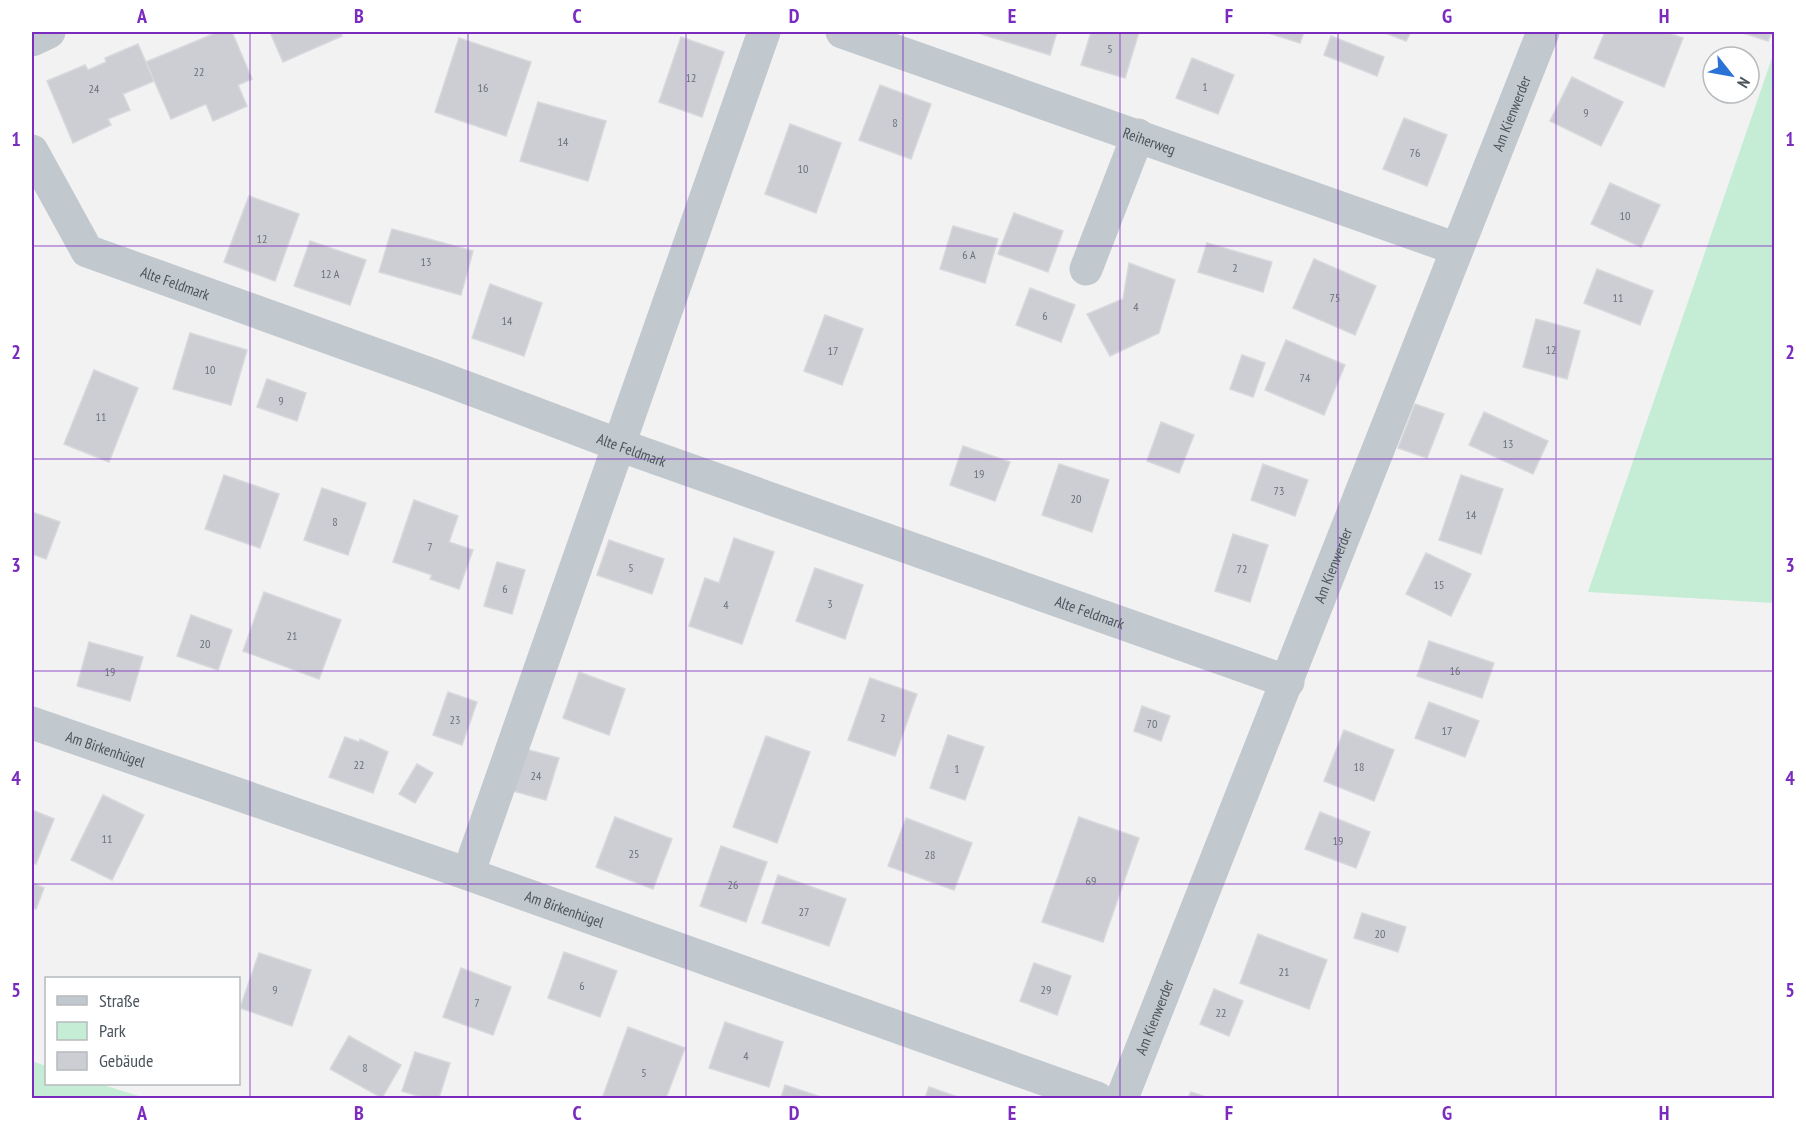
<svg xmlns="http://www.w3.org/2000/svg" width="1806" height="1130" font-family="'PT Sans Narrow',sans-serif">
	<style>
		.green { fill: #c5ecd5 }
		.building { fill: #ccced3; stroke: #d6d8dc; stroke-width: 1.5 }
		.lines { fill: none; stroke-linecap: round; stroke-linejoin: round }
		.minor { stroke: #c1c8ce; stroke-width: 33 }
		.grid { fill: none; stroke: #7b2cbf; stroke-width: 1.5; stroke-opacity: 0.55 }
		.labels { text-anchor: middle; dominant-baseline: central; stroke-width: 4.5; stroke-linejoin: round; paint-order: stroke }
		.number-label { font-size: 12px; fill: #6b727a }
		.street-label { font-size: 15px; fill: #4b545d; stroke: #fff }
		.neatline { fill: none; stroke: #7b2cbf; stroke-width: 2 }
		.grid-label { font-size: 20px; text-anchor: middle; font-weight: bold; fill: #7b2cbf }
	</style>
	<rect width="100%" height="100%" fill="#f3f2f2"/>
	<path class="green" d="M1774,52V603L1588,592Z
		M32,1061L46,1066V1084H100L145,1098H32Z"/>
	<path class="building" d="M218,32H232L252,79L238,85L247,106L213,121L206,104L171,119L146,62Z
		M270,32H341L342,36L283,62Z
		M982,32H1057L1050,55L981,34Z
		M1091,32H1139L1125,78L1081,65Z
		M1265,32H1304L1300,43Z
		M1383,32H1411L1406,41Z
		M1605,32H1666L1683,38L1664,87L1594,58Z
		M1740,32H1772L1768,41Z
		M1331,36L1384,57L1377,76L1324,55Z
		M681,37L724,52L702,117L659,102Z
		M459,38L531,62L506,136L435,112Z
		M138,44L154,81L123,94L130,110L108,119L111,125L73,143L47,81L85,65L88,70L106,62L105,58Z
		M1192,58L1234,75L1218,114L1176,98Z
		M1572,77L1623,102L1601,146L1550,121Z
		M880,85L931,104L911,159L859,140Z
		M538,102L606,121L588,181L520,161Z
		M1404,118L1447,135L1427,186L1383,169Z
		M790,124L841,143L816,213L765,194Z
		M1610,183L1660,205L1641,247L1591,224Z
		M249,196L299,214L275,281L224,262Z
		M1014,213L1063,231L1048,272L998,254Z
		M953,226L998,239L985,283L940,269Z
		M392,229L473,251L461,295L379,272Z
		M310,241L366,260L350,305L294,286Z
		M1207,243L1272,262L1263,292L1198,272Z
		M1314,259L1376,286L1355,335L1293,308Z
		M1129,263L1175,280L1159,333L1110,356L1087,314L1123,299Z
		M1597,269L1653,291L1640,325L1584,303Z
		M490,284L542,303L524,356L472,338Z
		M1030,288L1075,305L1061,342L1016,325Z
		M825,315L863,329L842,385L804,371Z
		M1536,319L1580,331L1567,379L1523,367Z
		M190,333L247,350L231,405L173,389Z
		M1286,340L1345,365L1324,415L1265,390Z
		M1242,355L1265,363L1253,397L1230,389Z
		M94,370L138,388L109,462L64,444Z
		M267,379L306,393L297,421L257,407Z
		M1415,404L1444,414L1427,458L1398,448Z
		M1484,412L1548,441L1533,474L1469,445Z
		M1161,422L1194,435L1179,473L1147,461Z
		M963,446L1010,462L995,501L950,485Z
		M1059,464L1109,480L1092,532L1042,515Z
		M1263,464L1308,480L1295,516L1251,500Z
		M224,475L279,494L260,548L205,529Z
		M1461,475L1503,489L1481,554L1439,540Z
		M322,488L366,503L348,555L304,540Z
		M414,500L458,516L449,542L473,550L459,589L430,579L432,575L393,562Z
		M32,512L60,522L46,559L32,554Z
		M1233,534L1268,545L1250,602L1215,591Z
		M734,538L774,552L742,644L689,626L705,578L719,583Z
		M609,540L664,559L652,594L597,575Z
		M1426,553L1471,574L1451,616L1406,594Z
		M497,562L525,570L512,614L484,606Z
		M815,568L863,585L845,639L796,621Z
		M264,592L341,620L319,679L243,651Z
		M191,615L232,630L218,670L177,656Z
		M1429,641L1494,663L1482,698L1417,676Z
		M89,642L143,657L130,701L77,686Z
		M579,672L625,689L609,735L563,718Z
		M870,678L917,694L895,756L848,740Z
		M448,692L477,702L462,745L433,735Z
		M1429,702L1479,721L1465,757L1415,738Z
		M1142,706L1170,716L1161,741L1134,731Z
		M1344,730L1394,750L1374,801L1324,781Z
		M948,735L984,747L965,800L930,788Z
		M766,736L810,752L777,843L733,827Z
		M345,737L359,742L360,739L388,752L373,793L329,777Z
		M525,749L559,758L546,800L513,791Z
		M417,764L433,773L415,803L399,794Z
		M103,795L144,815L112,880L71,860Z
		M32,810L54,819L36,864L32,863Z
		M1320,812L1370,832L1356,868L1305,849Z
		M615,817L672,839L653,889L596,867Z
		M1079,817L1139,838L1103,942L1042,922Z
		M906,818L972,843L954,890L888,866Z
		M721,846L767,862L746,922L700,906Z
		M778,875L846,899L829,946L762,923Z
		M32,883L44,888L36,909L32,908Z
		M1362,913L1406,927L1398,952L1354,938Z
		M1258,934L1327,960L1309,1009L1240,983Z
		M564,952L617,971L600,1017L548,998Z
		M259,953L311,970L292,1026L240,1008Z
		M1034,963L1071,976L1057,1015L1020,1001Z
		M461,968L511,987L493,1035L443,1017Z
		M1214,989L1243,1001L1229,1036L1200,1024Z
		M725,1022L783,1042L769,1087L709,1068Z
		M628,1027L685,1048L666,1098H609L603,1096Z
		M349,1036L401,1065L382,1098L330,1069Z
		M415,1052L450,1063L439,1098H424L402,1091Z
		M785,1085L824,1098H781Z
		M929,1087L961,1098H925Z
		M1191,1092L1209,1098H1188Z"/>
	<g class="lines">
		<g class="minor">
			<path id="s1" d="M842,32L1457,249"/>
			<path d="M32,40L49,32"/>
			<path id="s2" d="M32,151L87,251L433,375L619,445L1288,682"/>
			<path d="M1086,269L1138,135"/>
			<path id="s3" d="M32,723L468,874L1097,1098"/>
			<path d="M468,874L764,32"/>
			<path id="s4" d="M1122,1098L1543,32"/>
		</g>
	</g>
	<path class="grid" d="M250,32V1098M468,32V1098M686,32V1098M903,32V1098M1120,32V1098M1338,32V1098M1556,32V1098M32,246H1774M32,459H1774M32,671H1774M32,884H1774"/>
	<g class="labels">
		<g class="number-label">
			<text x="1110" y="48">5</text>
			<text x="199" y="71">22</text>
			<text x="691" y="77">12</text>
			<text x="1205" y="86">1</text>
			<text x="483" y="87">16</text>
			<text x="94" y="88">24</text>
			<text x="1586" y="112">9</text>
			<text x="895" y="122">8</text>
			<text x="563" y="141">14</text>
			<text x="1415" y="152">76</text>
			<text x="803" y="168">10</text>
			<text x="1625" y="215">10</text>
			<text x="262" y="238">12</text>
			<text x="969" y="254">6 A</text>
			<text x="426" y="261">13</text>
			<text x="1235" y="267">2</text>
			<text x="330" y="273">12 A</text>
			<text x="1335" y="297">75</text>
			<text x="1618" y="297">11</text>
			<text x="1136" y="306">4</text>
			<text x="1045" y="315">6</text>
			<text x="507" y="320">14</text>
			<text x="1551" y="349">12</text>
			<text x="833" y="350">17</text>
			<text x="210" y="369">10</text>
			<text x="1305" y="377">74</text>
			<text x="281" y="400">9</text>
			<text x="101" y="416">11</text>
			<text x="1508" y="443">13</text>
			<text x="979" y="473">19</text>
			<text x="1279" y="490">73</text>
			<text x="1076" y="498">20</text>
			<text x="1471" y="514">14</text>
			<text x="335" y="521">8</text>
			<text x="430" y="546">7</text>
			<text x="631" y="567">5</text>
			<text x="1242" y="568">72</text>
			<text x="1439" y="584">15</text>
			<text x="505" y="588">6</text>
			<text x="830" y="603">3</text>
			<text x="726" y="604">4</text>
			<text x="292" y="635">21</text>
			<text x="205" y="643">20</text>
			<text x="1455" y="670">16</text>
			<text x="110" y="671">19</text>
			<text x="883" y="717">2</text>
			<text x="455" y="719">23</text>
			<text x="1152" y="723">70</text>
			<text x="1447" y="730">17</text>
			<text x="359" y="764">22</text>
			<text x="1359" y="766">18</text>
			<text x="957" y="768">1</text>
			<text x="536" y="775">24</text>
			<text x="107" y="838">11</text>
			<text x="1338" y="840">19</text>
			<text x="634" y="853">25</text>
			<text x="930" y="854">28</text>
			<text x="1091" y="880">69</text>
			<text x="733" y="884">26</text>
			<text x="804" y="911">27</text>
			<text x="1380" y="933">20</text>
			<text x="1284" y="971">21</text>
			<text x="582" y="985">6</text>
			<text x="275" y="989">9</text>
			<text x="1046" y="989">29</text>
			<text x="477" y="1002">7</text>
			<text x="1221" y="1012">22</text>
			<text x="746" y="1055">4</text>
			<text x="365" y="1067">8</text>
			<text x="644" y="1072">5</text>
		</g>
		<g class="street-label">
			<text stroke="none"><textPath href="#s4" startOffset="1059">Am Kienwerder</textPath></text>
			<text stroke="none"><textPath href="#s1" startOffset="326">Reiherweg</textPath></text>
			<text stroke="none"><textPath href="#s2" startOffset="208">Alte Feldmark</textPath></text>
			<text stroke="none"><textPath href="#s2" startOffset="694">Alte Feldmark</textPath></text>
			<text stroke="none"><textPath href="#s4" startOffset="573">Am Kienwerder</textPath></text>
			<text stroke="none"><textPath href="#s2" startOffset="1180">Alte Feldmark</textPath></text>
			<text stroke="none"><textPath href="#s3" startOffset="78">Am Birkenhügel</textPath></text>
			<text stroke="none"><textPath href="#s3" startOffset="564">Am Birkenhügel</textPath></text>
			<text stroke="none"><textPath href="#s4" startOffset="87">Am Kienwerder</textPath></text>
		</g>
	</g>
	<rect width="1806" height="1130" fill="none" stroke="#ffffff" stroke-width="66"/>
	<rect x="45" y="977" width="195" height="108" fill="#ffffff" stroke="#b7bbbe" stroke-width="1.5"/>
	<rect x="57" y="996" width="30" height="9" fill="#c1c8ce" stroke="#b7bbbe" stroke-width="1.5"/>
	<text x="99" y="1007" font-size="18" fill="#4b545d">Straße</text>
	<rect x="57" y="1022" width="30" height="18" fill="#c5ecd5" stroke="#b7bbbe" stroke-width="1.5"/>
	<text x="99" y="1037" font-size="18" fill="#4b545d">Park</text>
	<rect x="57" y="1052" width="30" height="18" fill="#ccced3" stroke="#b7bbbe" stroke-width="1.5"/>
	<text x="99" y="1067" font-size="18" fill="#4b545d">Gebäude</text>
	<g transform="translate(1731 75) rotate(121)"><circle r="28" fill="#ffffff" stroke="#b7bbbe" stroke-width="1.5"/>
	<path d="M0-4.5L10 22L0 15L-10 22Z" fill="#2a72d5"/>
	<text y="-9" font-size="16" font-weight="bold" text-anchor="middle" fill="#4b545d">N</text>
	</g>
	<rect x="33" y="33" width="1740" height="1064" class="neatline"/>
	<g class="grid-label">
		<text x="142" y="23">A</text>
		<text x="359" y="23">B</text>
		<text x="577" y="23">C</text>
		<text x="794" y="23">D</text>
		<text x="1012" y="23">E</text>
		<text x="1229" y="23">F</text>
		<text x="1447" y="23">G</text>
		<text x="1664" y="23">H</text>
		<text x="16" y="146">1</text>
		<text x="1790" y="146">1</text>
		<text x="16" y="359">2</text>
		<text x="1790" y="359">2</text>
		<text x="16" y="572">3</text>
		<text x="1790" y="572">3</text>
		<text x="16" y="785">4</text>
		<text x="1790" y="785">4</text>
		<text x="16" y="997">5</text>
		<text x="1790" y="997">5</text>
		<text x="142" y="1120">A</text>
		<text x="359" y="1120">B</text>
		<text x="577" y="1120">C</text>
		<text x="794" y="1120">D</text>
		<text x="1012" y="1120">E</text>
		<text x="1229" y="1120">F</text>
		<text x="1447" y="1120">G</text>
		<text x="1664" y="1120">H</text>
	</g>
</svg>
